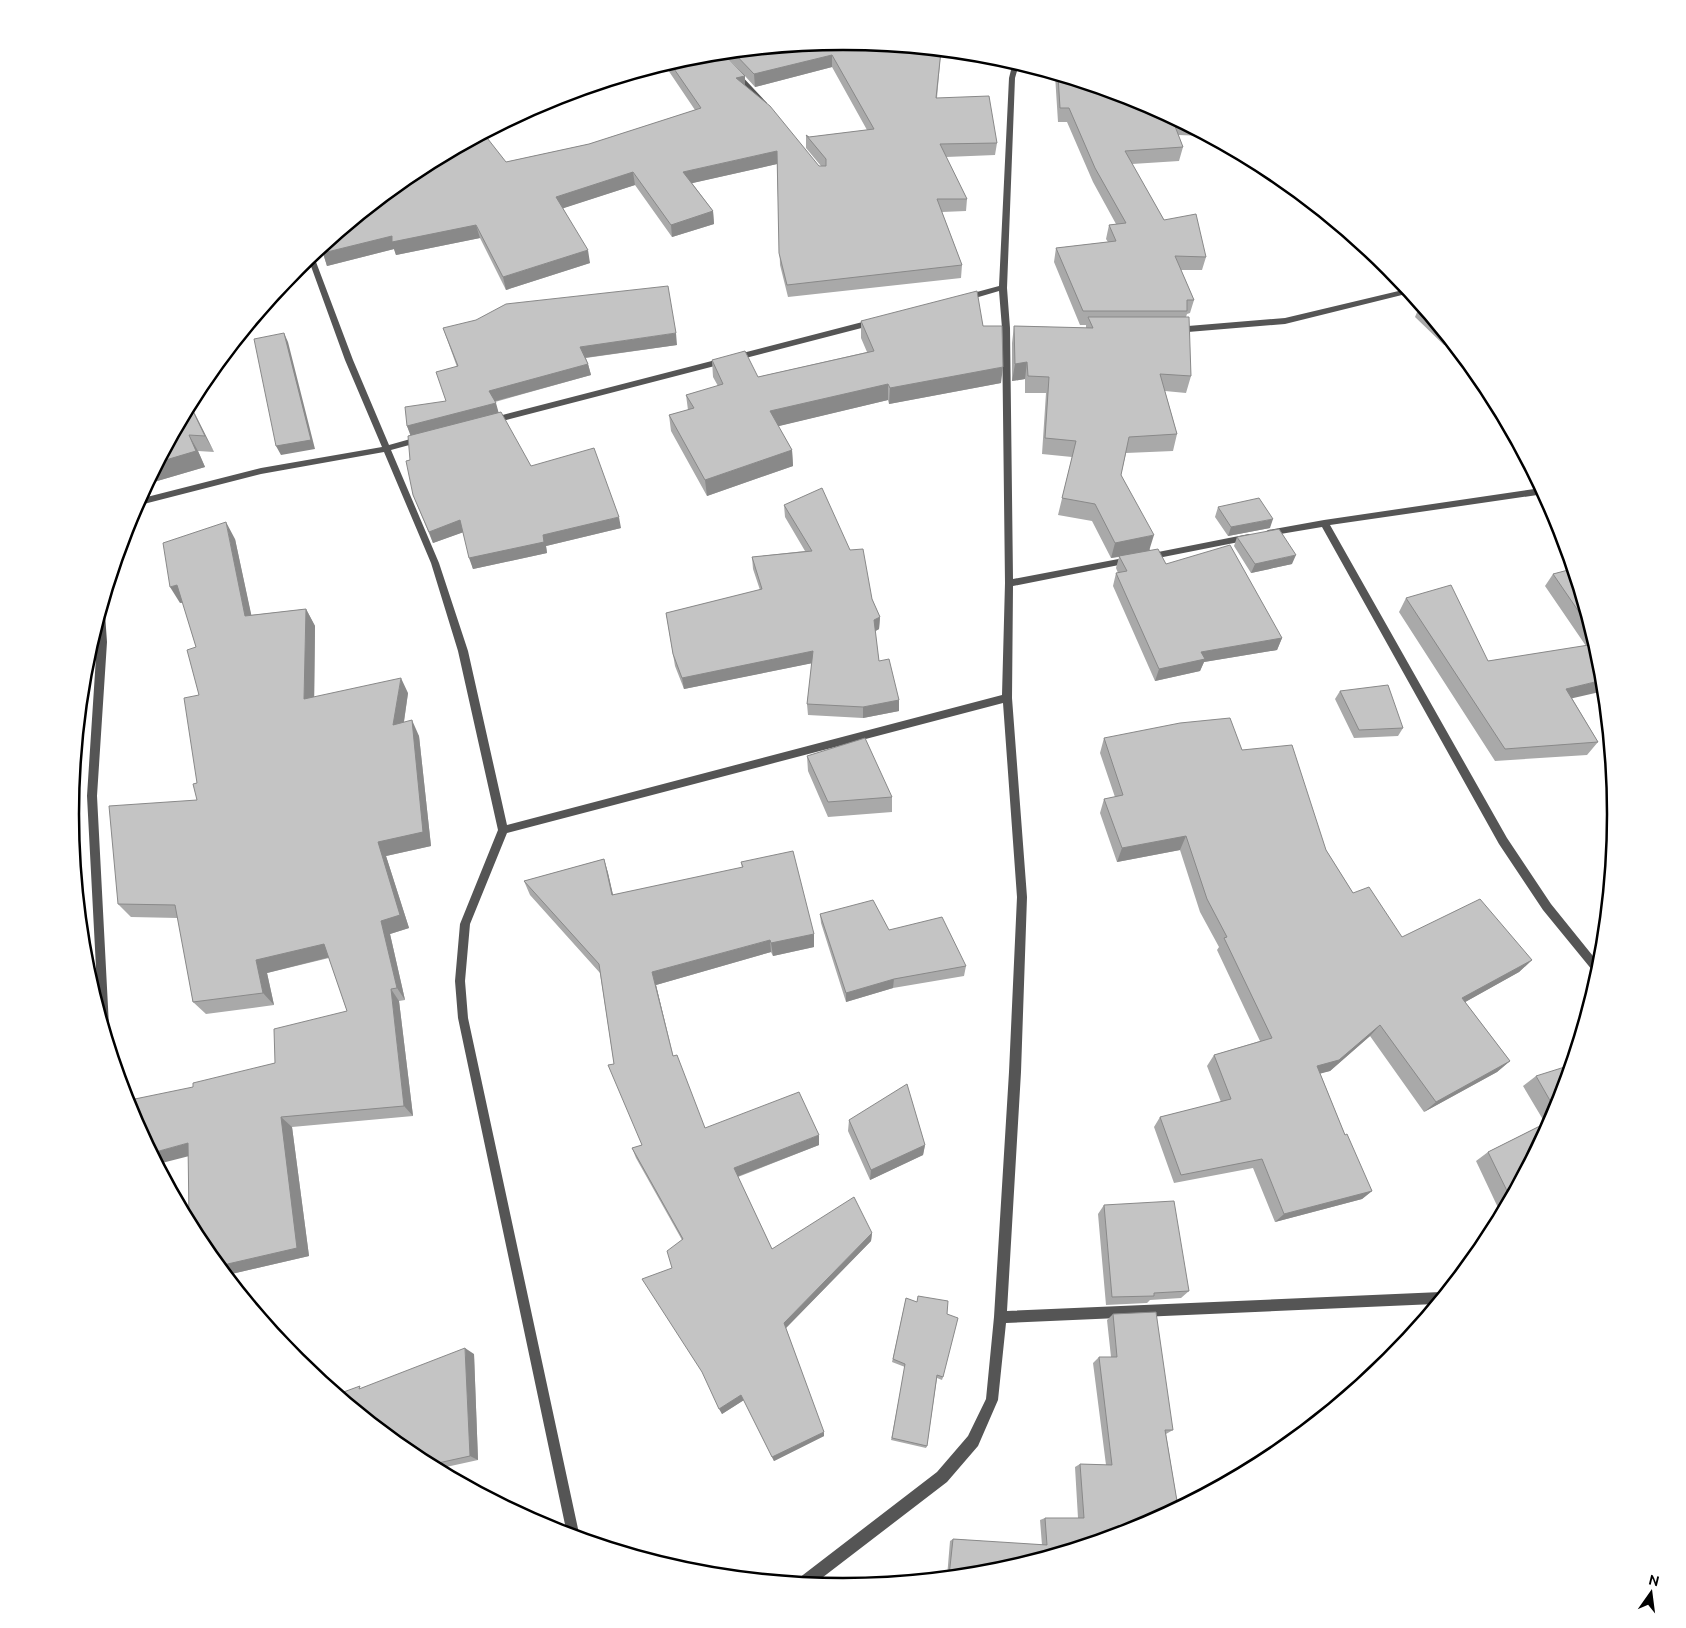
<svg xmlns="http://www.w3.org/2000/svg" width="1686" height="1628" font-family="Ubuntu,sans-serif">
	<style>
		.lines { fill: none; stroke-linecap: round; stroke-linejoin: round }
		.minor { fill: #555; fill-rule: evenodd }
		.wall { fill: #a9a9a9 }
		.shaded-wall { fill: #898989 }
		.building { fill: #c4c4c4; stroke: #898989 }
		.rim { fill: none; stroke: #000; stroke-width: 2.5 }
	</style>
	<rect width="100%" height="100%" fill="#fff"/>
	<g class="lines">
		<path class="minor" d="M1013,62L1019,64L1015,78L1007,288L1010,328L1013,579L1129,557L1133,560L1129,563L1013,586L1012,698L1027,897L1021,1072L1007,1311L1441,1292L1444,1293L1435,1304L1006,1323L998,1400L978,1446L947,1482L814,1584L798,1582L799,1578L937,1472L968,1436L986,1399L994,1317L1009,1072L1017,897L1003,703L507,833L470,924L465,981L468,1018L580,1538L567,1534L458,1018L455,981L460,924L498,830L458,651L431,563L384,452L261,474L136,506L139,499L261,468L382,447L345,360L308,258L313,254L353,360L389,445L421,436L425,439L424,441L391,450L439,563L468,651L507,825L1002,695L1005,583L1002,328L999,291L965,301L961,298L962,296L999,286L1009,78Z
			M734,72H738L767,103V105H763L734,74Z
			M1407,289L1410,293L1285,324L1176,333L1172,330L1176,327L1285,318Z
			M874,319L877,320V324L491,424L487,421L491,418Z
			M1541,488L1544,494L1330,525L1507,838L1551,904L1601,966L1597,976L1543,910L1499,844L1322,527L1268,536L1264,533L1268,530L1324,520Z
			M1249,534L1253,537L1249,540L1148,560L1144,557L1148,554Z
			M101,611L105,614L107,642L97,796L109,1026L108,1030L105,1031L98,1006L87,796L97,642L96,626Z"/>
	</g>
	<path class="wall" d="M843,41L941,51L937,98L997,143L995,155L946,157L967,199L966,211L942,212L962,265L961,278L788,297L780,265L777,164L692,183L713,211L714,224L672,237L635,185L563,208L590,263L506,290L480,238L396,255L394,249L327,266L323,253L506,162L589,144L695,110L666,67L665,64L670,63L745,86L819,166H821L806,148V135L809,137L867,130L832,67L755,87L724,53Z
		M1055,75L1139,100L1205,136L1178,135L1183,147L1179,161L1132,164L1164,220L1206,257L1202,270H1181L1194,300L1190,313L1187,314L1186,317L1191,376L1186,393L1165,391L1177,434L1173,451L1126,453L1121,475L1150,550L1166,564L1282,638L1277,650L1204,662L1200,671L1155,681L1113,586L1116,573H1118L1116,568L1119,557L1111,558L1092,521L1058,515L1072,457L1042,454L1046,393H1025V379L1012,381V343L1014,326L1086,328V325H1080L1054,262L1056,248L1108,242L1106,239L1109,225L1116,224L1093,182L1067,122H1058Z
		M1420,305L1451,343L1444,345L1415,317Z
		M861,321L983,326L1001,383L889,404L888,400L778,426L792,450L793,466L707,496L671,431L669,415L688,410L686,395L718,386L713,377L712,360L758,377L867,352L861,338Z
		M443,328L677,345L586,358L588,364L591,375L495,402L498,412L531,466L621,528L546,546L547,553L473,569L463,532L433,543L413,495L410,460L411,435L407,426L446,401L457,367Z
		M190,404L214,452L198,451L205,467L147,484Z
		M784,505L872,599L880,617L879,629L875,631L879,661L899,700V711L863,718L808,715L807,704L812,663L684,689L675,666L666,613L760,590L753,569L752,557L805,551L785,517Z
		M1218,507L1270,528L1228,536L1215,517Z
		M1237,537L1292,564L1251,573L1234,546Z
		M235,539L251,615L306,609L315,626L314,697L408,693L404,722L419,736L431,846L386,856L409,928L390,934L405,1000L399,1001L413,1116L292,1127L309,1256L227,1275L200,1243L189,1218L193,1087L275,1063L347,1011L329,958L267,973L274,1005L206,1014L193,1002L178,918L131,917L118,904L197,800L199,695L196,647L183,603H180Z
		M1566,549L1571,566L1562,555Z
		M1572,569L1601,664L1572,698L1598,742L1587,755L1495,761L1399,612L1406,598L1488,661L1586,646L1545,586L1553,574Z
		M1340,691L1403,728L1398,736L1354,738L1335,699Z
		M1104,738L1242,750L1326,850L1353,893L1402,937L1532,960L1519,972L1465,1002L1510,1061L1497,1072L1424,1112L1370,1036L1330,1071L1320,1073L1345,1135L1372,1191L1362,1199L1275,1222L1253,1168L1174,1183L1154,1127L1160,1117L1221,1102L1207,1066L1214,1055L1260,1041L1217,950L1219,947L1200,912L1180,850L1117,862L1100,813L1104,799L1115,797L1100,753Z
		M807,756L892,797V812L828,817L808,771Z
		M604,859L608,873L613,895L742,868L741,862L814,934V947L773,956L771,952L656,985L673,1056L705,1128L819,1145L738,1177L772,1249L872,1233L871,1241L786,1328L824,1436L774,1461L744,1400L722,1414L672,1268L682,1240L636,1158L632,1148L642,1145L614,1064L600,973L530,895L524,881Z
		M820,914L889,930L966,966L964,976L893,988L846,1002L821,923Z
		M1536,1076L1557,1110L1501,1214L1476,1161L1488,1152L1545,1123L1523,1086Z
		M849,1120L925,1145L923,1155L870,1180L848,1131Z
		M1104,1205L1189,1291L1181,1298L1150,1300L1147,1303L1106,1305L1098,1214Z
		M906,1298L947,1314L943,1377L942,1380L937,1378L927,1446L926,1448L891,1440L905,1367L892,1362Z
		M1113,1314L1173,1430L1166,1434L1178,1507L993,1572L947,1577L950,1541L953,1539L1042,1545L1040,1520L1045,1518H1078L1075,1467L1080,1464L1106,1465L1093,1363L1099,1357H1111L1107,1320Z
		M474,1354L478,1460L437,1469L413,1456L363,1388Z"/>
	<path class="shaded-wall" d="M832,55V67L755,87L754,74Z
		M745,76V89L736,78Z
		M777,151V164L684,185L683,172Z
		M633,172L635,185L558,210L556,197Z
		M713,211L714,224L672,237L671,225Z
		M476,225L480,238L396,255L394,249L327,266L323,253L392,236Z
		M588,250L590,263L506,290L503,277Z
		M284,333L288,342L315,449L281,455L276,446Z
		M676,333L677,345L583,358L580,347Z
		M1447,338L1451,343L1444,345Z
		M1027,362L1025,379L1012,381L1015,364Z
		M588,364L591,375L492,402L489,391Z
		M1003,367L1001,383L889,404L890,388Z
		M888,384V400L771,428L770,411Z
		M496,403L499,414L411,437L407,426Z
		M190,404L214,452L205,436Z
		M189,435L198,451L205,467L147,484L159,462Z
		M792,450L793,466L707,496L705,480Z
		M619,517L621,528L546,546L547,553L473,569L469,558L543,535Z
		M1273,519L1270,528L1228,536L1231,527Z
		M460,520L464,532L433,543L429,532Z
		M226,522L235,539L255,632L245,616Z
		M1154,535L1149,551L1111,558L1115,543Z
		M1296,555L1292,564L1251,573L1255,564Z
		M177,585L188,601L180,603L170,587Z
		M306,609L315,626L314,714L304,699Z
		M880,617L879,629L874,632V620Z
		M1282,638L1277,650L1204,662L1200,671L1155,681L1159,669L1201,652Z
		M813,651V663L684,689L682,678Z
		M401,678L408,693L401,741L393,725Z
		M1603,680L1604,691L1556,702L1566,689Z
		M899,700V711L863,718V707Z
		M412,720L419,736L431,846L386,856L409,928L390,934L405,1000L397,988L381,921L378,842Z
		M1186,836L1180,850L1117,862L1122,848Z
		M604,859L608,873L616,908L612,895Z
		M814,934V947L773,956L771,943Z
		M770,940L771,952L656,985L676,1067L652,972Z
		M324,944L334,956L267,973L274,1005L263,993L256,960Z
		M1532,960L1519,972L1451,1010L1462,998Z
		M894,979L893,988L846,1002V993Z
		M391,989L399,1001L413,1116L404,1106Z
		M1380,1025L1370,1036L1330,1071L1308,1077L1317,1066Z
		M1510,1061L1497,1072L1424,1112L1436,1102Z
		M281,1117L292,1127L309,1256L227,1275L219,1266Z
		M819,1135V1145L736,1177L734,1168Z
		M188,1143L201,1153L158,1164L152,1153Z
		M925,1145L923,1155L870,1180L871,1170Z
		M1372,1191L1362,1199L1275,1222L1284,1214Z
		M872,1233L871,1241L785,1329L784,1323Z
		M465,1348L474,1354L478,1460L470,1456Z
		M741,1395L744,1400L722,1414L719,1409Z
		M824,1432V1436L774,1461L772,1457Z"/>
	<path class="building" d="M843,41L941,51L936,98L989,96L997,143L940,144L967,199H937L962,265L787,285L779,253L777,151L683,172L713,211L671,225L633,172L556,197L588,250L503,277L476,225L392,242V236L323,253L322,246L414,171L484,134L506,162L589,144L701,108L670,63L693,56L723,53L745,76L736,78L770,106L819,166H826V159L806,135L809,137L874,129L832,55L754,74L733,52Z
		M1058,76L1139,100L1179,121H1173L1183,147L1125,151L1164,220L1196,214L1206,257L1175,256L1194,300H1187V311H1083L1056,248L1116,241L1109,225L1126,223L1095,168L1069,108H1060Z
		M668,286L676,333L580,347L588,364L489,391L496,403L407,426L405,407L446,401L436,372L458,366L443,328L476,320L506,304Z
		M977,291L983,326H1002L1003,367L890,388L888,384L770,411L792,450L705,480L669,415L694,408L686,395L723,384L712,360L745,351L758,377L874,351L861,321Z
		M1088,317H1189L1191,376L1160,374L1177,434L1129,437L1121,475L1154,535L1115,543L1095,504L1062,498L1076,441L1045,438L1049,377L1028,376L1027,362L1015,364L1014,326L1093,328Z
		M284,333L311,440L276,446L254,339Z
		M190,405L205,436L189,435L196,451L159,462Z
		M501,412L531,466L594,448L619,517L543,535L544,542L469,558L460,520L429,532L413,495L406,461L410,460L408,436Z
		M822,488L850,550L863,549L872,599L880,617L874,620L879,661L889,659L899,700L863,707L807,704L813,651L682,678L673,654L666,613L762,589L752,557L812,551L784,505Z
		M1259,498L1273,519L1231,527L1218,507Z
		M226,522L245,616L306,609L304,699L401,678L393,725L412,720L423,832L378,842L400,915L381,921L397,988L391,989L404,1106L281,1117L297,1248L219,1266L200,1243L187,1219L189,1218L188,1143L152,1153L129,1109L130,1100L193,1087V1083L275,1063L274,1029L347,1011L324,944L256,960L263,993L193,1002L175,905L118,904L109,806L197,800L193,784L197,783L184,698L199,695L187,650L196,647L177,585L170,587L163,543Z
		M1279,529L1296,555L1255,564L1237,537Z
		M1230,545L1282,638L1201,652L1205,659L1159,669L1116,573L1127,571L1119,556L1158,549L1166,564Z
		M1572,569L1590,628L1553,574Z
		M1451,585L1488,661L1595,644L1601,664L1603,680L1566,689L1598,742L1505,749L1406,598Z
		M1388,685L1403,728L1359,730L1340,691Z
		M1230,718L1242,750L1292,745L1326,850L1353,893L1369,887L1402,937L1480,899L1532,960L1462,998L1510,1061L1436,1102L1380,1025L1339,1060L1317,1066L1345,1135L1347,1134L1372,1191L1284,1214L1262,1159L1181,1175L1160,1117L1231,1099L1214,1055L1272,1038L1224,938L1227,937L1207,899L1186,836L1122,848L1104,799L1123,795L1104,738L1180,723Z
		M865,738L892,797L828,802L807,756Z
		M793,851L814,934L771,943L770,940L652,972L673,1056L677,1055L705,1128L799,1092L819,1135L734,1168L772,1249L854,1197L872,1233L784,1323L824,1432L772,1457L741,1395L719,1409L702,1372L642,1279L672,1268L667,1251L683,1239L632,1148L642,1145L608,1065L614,1064L599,964L524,881L604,859L612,895L743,867L741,862Z
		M873,900L889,930L942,917L966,966L894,979L846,993L820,914Z
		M1571,1065L1557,1110L1556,1111L1536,1076Z
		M907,1084L925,1145L871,1170L849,1120Z
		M1552,1120L1510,1197L1488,1152Z
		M1174,1201L1189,1291L1154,1293V1296L1112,1297L1104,1205Z
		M918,1296L948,1301L947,1314L958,1318L943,1377L937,1375L927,1446L892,1438L905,1364L893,1359L906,1298L917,1302Z
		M1156,1312L1173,1430H1165L1178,1507L1138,1528L993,1572L949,1576L953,1539L1047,1545L1045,1518H1084L1080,1464L1112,1465L1099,1357H1117L1113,1314Z
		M465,1348L470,1456L429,1465L413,1456L338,1394L360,1386L359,1389Z"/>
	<path d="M0 0H1686V1628H0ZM79 814a764 764 0 1 1 1528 0a764 764 0 1 1-1528 0Z" fill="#fff" fill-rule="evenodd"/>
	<path class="rim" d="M79 814a764 764 0 1 1 1528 0a764 764 0 1 1-1528 0Z"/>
	<g transform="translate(1651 1593) rotate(14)" stroke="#ffffff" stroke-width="4" paint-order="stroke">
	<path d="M0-4L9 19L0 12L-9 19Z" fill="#000000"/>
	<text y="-8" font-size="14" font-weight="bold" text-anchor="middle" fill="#000000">N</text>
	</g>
</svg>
